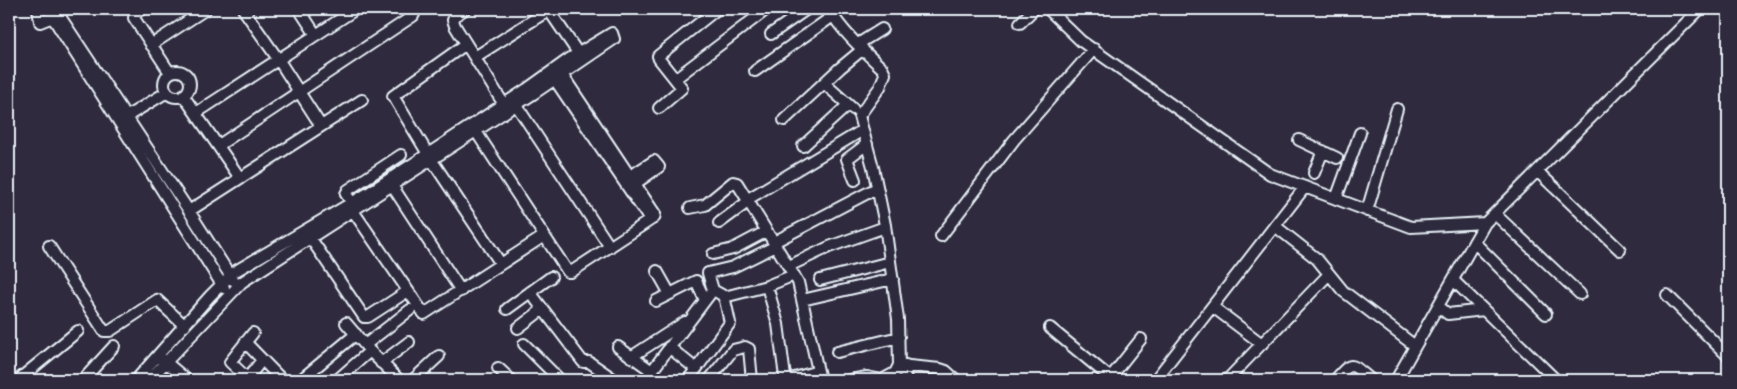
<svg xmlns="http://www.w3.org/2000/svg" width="1737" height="389" font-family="Mynerve,sans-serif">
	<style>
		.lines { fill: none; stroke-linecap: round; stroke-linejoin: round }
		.minor-casing { stroke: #e8f1f8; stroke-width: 14 }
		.minor { stroke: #2f2a3d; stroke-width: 10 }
	</style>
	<rect width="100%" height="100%" fill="#2f2a3d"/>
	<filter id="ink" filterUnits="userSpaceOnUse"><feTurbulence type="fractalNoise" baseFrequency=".02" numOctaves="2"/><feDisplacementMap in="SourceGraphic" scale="10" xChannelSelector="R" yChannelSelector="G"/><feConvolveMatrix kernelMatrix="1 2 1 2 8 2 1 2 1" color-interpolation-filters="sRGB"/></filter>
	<g filter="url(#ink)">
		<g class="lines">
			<g class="minor-casing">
				<path id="minor" d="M38,9L40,22L50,18L55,19
					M142,9L135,13L134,18L170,73
					M243,9L278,59L321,126
					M299,9L316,35
					M465,9L456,15L453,20L455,26L503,103
					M548,9L578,53
					M829,9C842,32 864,51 883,69L885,74L880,87L859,116L873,167L885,225L898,319L899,365L895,373L882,380
					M1048,9L1081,41L1270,174L1411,227L1485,223
					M1020,23L1034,9
					M771,34L807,9
					M466,44L393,96L431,159L501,264
					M858,44L882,29
					M151,45L206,9
					M475,57L549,10
					M755,71L833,16
					M164 84a13 13 0 1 1 26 0a13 13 0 1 1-26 0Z
					M551,74L650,220
					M676,78L767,9
					M824,83L853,109
					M183,95L240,178
					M513,100L610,247
					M659,108L682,88L659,59L658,56L717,9
					M196,113L356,9
					M126,117L167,92
					M784,120L840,68L863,49
					M473,127L568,272H571L652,219L654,218L655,214L559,70
					M1299,140L1337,158
					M219,145L413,16L414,14L412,9
					M803,146L848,105
					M1537,171L1620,250
					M1314,173L1323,151
					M626,179L654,161L659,167L629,188
					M855,180L847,159L867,144
					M389,181L461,291
					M748,199L863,130
					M1336,199L1360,133
					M352,203L346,194L348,190L401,155
					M349,205L424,314L544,236
					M690,208L705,205L733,182L737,183L798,282L820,380
					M189,211L362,100
					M1367,211L1397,109
					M1495,214L1580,294
					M719,223L749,201
					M1275,226L1317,259L1343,291L1415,346
					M307,233L364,317H368L408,291
					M941,236L1014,140L1094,49
					M774,242L877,188
					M1474,242L1546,314
					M49,246L104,331H110L157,300L185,326
					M713,254L733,249L767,231
					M789,266L829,247L885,227
					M657,271L670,294
					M820,280L890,262
					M1453,280L1556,380
					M767,286L778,324L785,377L788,380L818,371
					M224,288L55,21L56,18H61L189,211L233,280
					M530,292L583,362H589L615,380
					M1667,295L1728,356
					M724,297L767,286L794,275
					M802,300L893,279
					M656,301L696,281L705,300
					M1438,306L1448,314L1484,310
					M1213,307L1262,344
					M507,309L551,277
					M346,323L370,351L399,380
					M518,328L543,309
					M1050,328L1113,380
					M245,342L282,380
					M524,344L560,380
					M365,345L410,310
					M618,347L652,371
					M669,347L696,369
					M837,352L899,337
					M631,357L685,322
					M161,358L187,380
					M381,363L409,342
					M899,365L940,369L946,371L956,380
					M498,368L511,380
					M304,377L356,334
					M1110,378L1141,339
					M247,379L262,360
					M18,380L78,331
					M83,380L114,346
					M136,380L210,296L234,272L370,192L527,89L569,59L612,33L614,39L533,94L242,282L149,380
					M249,380L230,362L253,333
					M337,380L370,351
					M413,380L439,356
					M645,380L713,290
					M688,380L730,323L725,300L722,295L713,290L708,273L733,267L776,246
					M709,380L733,350L745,347L749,349L752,380
					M850,380L867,377L882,380
					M905,380L906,365
					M1155,380L1305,187
					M1227,380L1329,274
					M1335,380C1353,359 1351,364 1371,380
					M1396,380L1485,223L1700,9"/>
			</g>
			<use href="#minor" class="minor"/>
		</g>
	</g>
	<rect width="1737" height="389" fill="none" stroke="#2f2a3d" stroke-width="30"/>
	<rect x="15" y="15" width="1707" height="359" fill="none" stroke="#e8f1f8" stroke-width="2" filter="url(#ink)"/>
</svg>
